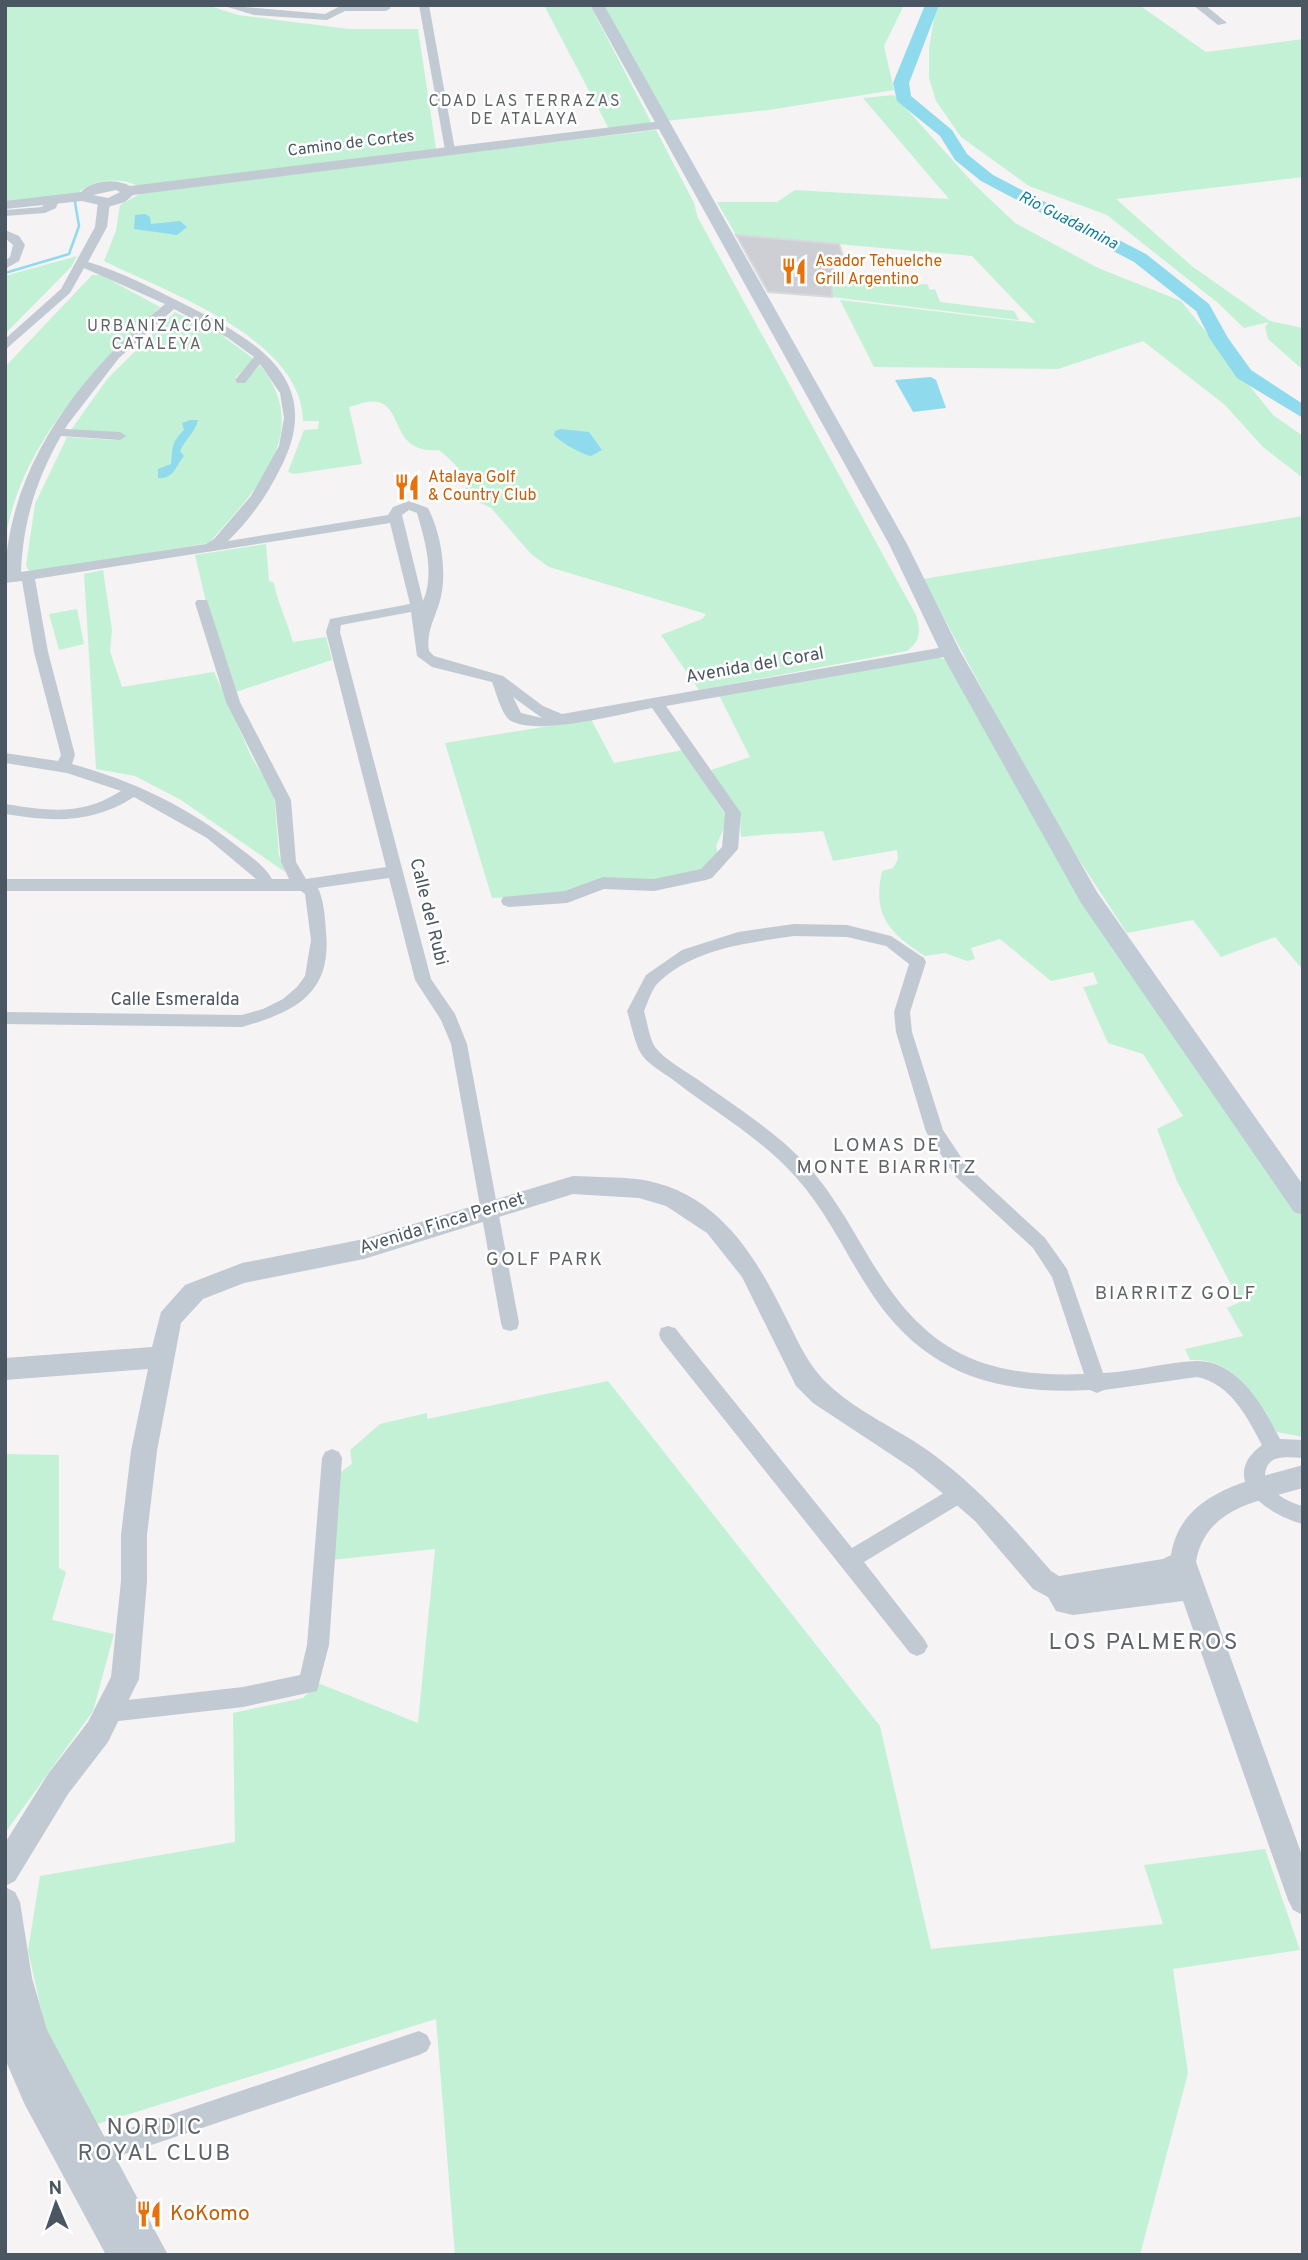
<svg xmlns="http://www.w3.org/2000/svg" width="1308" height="2260" font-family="Overpass,sans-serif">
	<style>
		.green { fill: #c3f1d5 }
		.water { fill: #90daee }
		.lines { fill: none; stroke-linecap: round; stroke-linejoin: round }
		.stream { stroke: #90daee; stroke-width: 2.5 }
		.river { fill: #90daee; fill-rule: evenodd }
		.building { fill: #cdcfd5; stroke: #d7d9de; stroke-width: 2 }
		.minor { fill: #c1cad2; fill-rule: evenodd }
		.tertiary { fill: #c1cad2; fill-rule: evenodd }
		.secondary { fill: #c1cbd6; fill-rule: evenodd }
		.labels { text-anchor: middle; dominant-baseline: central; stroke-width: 5; stroke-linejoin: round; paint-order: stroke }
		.far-neighbourhood-label { font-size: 16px; letter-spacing: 2px; fill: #5f6368; stroke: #fff }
		.far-street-label { font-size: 16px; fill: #4a5661; stroke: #fff }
		.far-water-label { font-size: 16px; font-style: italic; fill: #0c7c9b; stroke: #fff }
		.far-food-label { font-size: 16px; fill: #c56008; stroke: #fff; text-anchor: start }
		.street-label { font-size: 18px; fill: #4a5661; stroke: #fff }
		.neighbourhood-label { font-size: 19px; letter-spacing: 2px; fill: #5f6368; stroke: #fff }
		.near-food-label { font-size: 21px; fill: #c56008; stroke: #fff; text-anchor: start }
		.near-neighbourhood-label { font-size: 23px; letter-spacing: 2px; fill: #5f6368; stroke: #fff }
	</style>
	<rect width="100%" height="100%" fill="#f5f3f3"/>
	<path class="green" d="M5,5H207L238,15L349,29H418L436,149L138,186C120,177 93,179 78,193L5,204Z
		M544,5H590L652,124L609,129Z
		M603,5H904L884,46L894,90L769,110L665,121Z
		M936,5H1139L1206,52L1303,39V177L1116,199L1193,267L1270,321L1303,328V370L1268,339L1265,327L1269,322L1244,328L1218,303L1107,215L1029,186L961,137L936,101L929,78V49Z
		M894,95L974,184L1015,223L1098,268L1181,301L1273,415L1303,436V478L1263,447L1225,405L1143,341L1058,369L874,367L840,300L1036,323L972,256L736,235L717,202H777L795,190L949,199L863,98Z
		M656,130L694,203L698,218L916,615C921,632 921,640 907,651L699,690L661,635L702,619L706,614L549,567L531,554L491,508L462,494L466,488C464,470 452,461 439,450C390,454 404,406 377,402C369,400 357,405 349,407L362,464L294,474L288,472L304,430L318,429L319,421H303C302,338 168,293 104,261L116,231L120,205L145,191Z
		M77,256L71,267L5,334V276Z
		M92,275H101L160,307C92,372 21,443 5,540V367Z
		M861,282L905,286L927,284L930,290L935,289L940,302L1014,311L1019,320L832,297L834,286Z
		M175,312L220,334L254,359L236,377L235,382L246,381L260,365C315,434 254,491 209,543L30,572L26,566L35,504L67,437L114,440L123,434L71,430L108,378Z
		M1303,516V970L1275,937L1221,957L1193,920L1127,933L1051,817L923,579Z
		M266,544L269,581L274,583C278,604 287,621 293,642L326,637L332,660L233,693L218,653L195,555Z
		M103,570L112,630L110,651L122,687L214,672L251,756L274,794L279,855L285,872L181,800L135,776L96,769L84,574Z
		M77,609L84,644L59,650L49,614Z
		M937,657L948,660L1232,1114L1303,1218V1437L1277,1432C1253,1397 1238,1358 1190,1360L1185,1349L1243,1336L1227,1308L1240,1302L1177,1181L1157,1129L1183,1116L1143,1054L1108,1043L1083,987L1098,984L1093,972L1051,981L1000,939L971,948L975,959L967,961L945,953L925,956C889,933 872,915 882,871L893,868L898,859L897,850L833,861L823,831C795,834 769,833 741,837L740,815L711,770L750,757L719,695Z
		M591,719L614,763L683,750L728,819L716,846L718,854L708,866L691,875L556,895L492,898L445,743Z
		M608,1381L880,1726L931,1949L1163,1924L1144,1865L1265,1849L1300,1950L1173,1969L1188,2073L1140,2255H455L436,2019L94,2125L49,2046L28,1950L40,1876L235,1842L233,1713L303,1698L318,1683L418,1723L435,1549L331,1560L336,1475L352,1464L350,1450L380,1424L427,1413V1419Z
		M5,1454L59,1455V1568L66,1572L52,1620L114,1634L93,1711L5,1833Z"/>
	<path class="water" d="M145,214L150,217L151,224L180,221L187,227L177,235L134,229L135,215Z
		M931,377L936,380L946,408L913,412L895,380Z
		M190,420H198C195,433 185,439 180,451L184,456C175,467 174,479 158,478V469L171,464C173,447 171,443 184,430L182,423Z
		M561,429L589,432L602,450L591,456C583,455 560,442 554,435L555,431Z"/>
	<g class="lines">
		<path class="stream" d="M5,273L69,254L79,226L75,202"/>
		<path class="river" d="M925,5H939L909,83L911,96L952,130L967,154L993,175L1146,254L1209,304L1228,338L1251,370L1303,404V418L1237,378L1210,339L1196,311L1134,262L981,181L955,160L940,136L897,101L893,83Z"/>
	</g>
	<path class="building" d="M736,235L839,244L845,263H833L832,297L768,292Z"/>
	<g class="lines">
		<path class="minor" d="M221,5L325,14L342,5H387L391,8L386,11H345L327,20L254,15Z
			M419,5H429L455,150L450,153L445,150Z
			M1193,5H1205L1227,23L1218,25Z
			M49,198L59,200L56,208L45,213L5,216V210L42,207Z
			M104,199L110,202L107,227L88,262C122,272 154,289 186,305C255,340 326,379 281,467C268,494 250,520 228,541L388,515L393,507L409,501L428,508C442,535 448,577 439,604C434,620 426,633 429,651L434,656L503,676L543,706L562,714L950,646L957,651L950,656L666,706L741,813L738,849L712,878L706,880L654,891L604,889L567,903L509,907L503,905L501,901L503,897L565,891L603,877L654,879L701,869L722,847L725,813L652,708C620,714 539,736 511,721C502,716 496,692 492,682L432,667L417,656L411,612L341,625L340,632L431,979L455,1014L467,1044L519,1323L517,1329L510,1331L503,1329L501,1323L451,1044L441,1020L415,980L389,878L318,888C324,901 325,917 326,932C332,994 295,1012 242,1027L5,1024V1012L242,1015L263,1009L283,999L297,987L305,976L311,940L305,894L301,891H5V879H256L207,838L134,797C92,824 53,822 5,814V804C50,811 81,816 121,791L67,773L5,763V753L58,761L61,755L34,652L22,581L5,583C5,471 79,373 165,304L84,268L70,293L5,350V339L61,289L95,227L98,202ZM174,309L228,338L254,357L235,380L237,383H245L260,364L280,393L284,418L279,446L251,496L214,539L206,544L21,572C23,522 36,480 61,436L120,440L126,436L120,432L65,429L68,424L119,358ZM409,510L417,513C425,541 435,573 423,601L402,515ZM390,523L410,604L330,619L326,632L386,867L306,879L296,862L291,800L240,702L207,600H197L195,603L226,702L275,800L281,862L289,879H272C264,865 250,856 237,846C187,806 133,781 72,764L75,755L48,652L35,579ZM513,697L542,718L521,713Z
			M5,230L19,236L25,245L19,261L5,269V261L10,257L13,245L5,238Z
			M794,924L847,925L891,936L924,958L926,962L910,1012L912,1032L943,1130L967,1166L1045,1238L1067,1269L1103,1373C1134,1372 1165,1362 1196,1361C1239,1360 1263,1407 1280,1439L1303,1440V1458C1284,1457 1265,1454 1265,1478C1272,1493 1287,1502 1303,1506V1524C1268,1515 1216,1479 1262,1445C1247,1417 1231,1384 1197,1377L1104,1390L1097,1393L1090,1390C1040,1393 984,1388 940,1361C861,1313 849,1232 790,1171C756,1135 712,1110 672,1079C662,1072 646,1063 640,1052C634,1040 631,1024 627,1011L646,975L682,950L738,932ZM794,936L847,937L886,946L909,964L894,1012L896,1032L926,1132L955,1176L1033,1248L1052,1277L1084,1374C1041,1376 992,1372 954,1350C877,1305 861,1221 803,1161C772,1129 733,1105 697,1079C685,1071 664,1059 655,1047C649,1037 647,1021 644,1011C648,1002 652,988 659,982C695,948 747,943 794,936Z
			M668,1326L675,1328L852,1548L954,1487L961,1484L968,1487L971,1493L968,1499L864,1562L924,1639L928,1646L924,1653L917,1656L910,1653L661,1340L659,1334L661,1328Z
			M332,1449L339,1452L342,1458L329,1645L317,1691L243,1707L110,1722L102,1719L99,1712L102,1705L110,1702L243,1687L300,1675L307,1645L322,1458L325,1452Z
			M419,2031L427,2035L431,2043L427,2051L419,2055L95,2164L86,2161L83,2152L86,2143L95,2140Z"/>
		<path class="tertiary" d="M662,121L667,122V128L133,195L125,202L108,207L82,201L5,209V201L81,192C91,180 117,178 130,186ZM116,190L120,192L108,198L93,195Z
			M573,1176C594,1177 616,1177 637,1179C711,1189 750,1246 781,1308C795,1334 806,1364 828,1384C857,1412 898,1429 930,1452C977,1486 1014,1528 1051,1571L1059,1576L1163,1559L1171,1555C1181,1491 1251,1480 1303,1465V1488C1258,1501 1205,1508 1196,1562L1303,1858V1915L1293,1910L1288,1900L1183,1601L1073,1615L1056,1611L1048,1597L1033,1589L975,1521L952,1501L913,1469L813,1403L796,1386L742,1277L707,1233L666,1206L639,1198L573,1194L364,1259L244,1283L203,1299L181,1323L157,1451L147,1535V1581L139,1679L108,1742L68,1794L15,1881L5,1886V1843L48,1774L88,1722L111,1677L121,1581V1535L131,1451L148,1369L5,1380V1358L152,1347L161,1312L185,1285L242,1263L364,1239Z
			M5,1887L15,1892L20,1902L32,1978L47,2030L168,2255H106L25,2105L5,2059Z"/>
		<path class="secondary" d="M590,5H604L907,544L960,651L1097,892L1303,1185V1215L1294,1212L1081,903L940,651L889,544Z"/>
	</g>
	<defs>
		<g id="restaurant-bare" transform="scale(2.1)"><path d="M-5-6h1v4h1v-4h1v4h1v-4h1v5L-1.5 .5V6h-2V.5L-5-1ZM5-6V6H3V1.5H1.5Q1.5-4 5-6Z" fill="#e8710a" stroke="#fff" stroke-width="2.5" paint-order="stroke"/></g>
	</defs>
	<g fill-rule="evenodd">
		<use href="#restaurant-bare" x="794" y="271"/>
		<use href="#restaurant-bare" x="407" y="487"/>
		<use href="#restaurant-bare" x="149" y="2214"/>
	</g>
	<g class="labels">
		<g class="far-neighbourhood-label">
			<text x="525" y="102">CDAD LAS TERRAZAS<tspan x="525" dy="18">DE ATALAYA</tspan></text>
			<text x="157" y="327">URBANIZACIÓN<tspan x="157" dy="18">CATALEYA</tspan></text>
		</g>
		<g class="far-street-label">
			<text transform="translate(351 144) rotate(-7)">Camino de Cortes</text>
		</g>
		<g class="far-water-label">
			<text transform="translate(1068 221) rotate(27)">Rio Guadalmina</text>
		</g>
		<g class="far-food-label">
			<text x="815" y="262">Asador Tehuelche<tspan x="815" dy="18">Grill Argentino</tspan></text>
			<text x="428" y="478">Atalaya Golf<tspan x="428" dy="18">&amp; Country Club</tspan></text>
		</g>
		<g class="street-label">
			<text transform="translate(755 666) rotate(-10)">Avenida del Coral</text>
			<text transform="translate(428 912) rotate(76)">Calle del Rubi</text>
			<text x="175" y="1000">Calle Esmeralda</text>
			<text transform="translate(442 1224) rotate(-17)">Avenida Finca Pernet</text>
		</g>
		<g class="neighbourhood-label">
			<text x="887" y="1146">LOMAS DE<tspan x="887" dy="22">MONTE BIARRITZ</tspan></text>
			<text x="545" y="1260">GOLF PARK</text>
			<text x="1176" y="1294">BIARRITZ GOLF</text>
		</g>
		<g class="near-food-label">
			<text x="170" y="2214">KoKomo</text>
		</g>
		<g class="near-neighbourhood-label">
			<text x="1144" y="1643">LOS PALMEROS</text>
			<text x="155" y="2128">NORDIC<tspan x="155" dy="26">ROYAL CLUB</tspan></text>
		</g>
	</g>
	<rect width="1308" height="2260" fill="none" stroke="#4a5661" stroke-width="14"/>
	<g transform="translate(56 2204) rotate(358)" stroke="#ffffff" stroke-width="5" paint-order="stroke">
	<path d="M0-5L12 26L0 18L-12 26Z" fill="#4a5661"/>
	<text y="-10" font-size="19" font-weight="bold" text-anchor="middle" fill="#4a5661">N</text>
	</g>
</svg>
